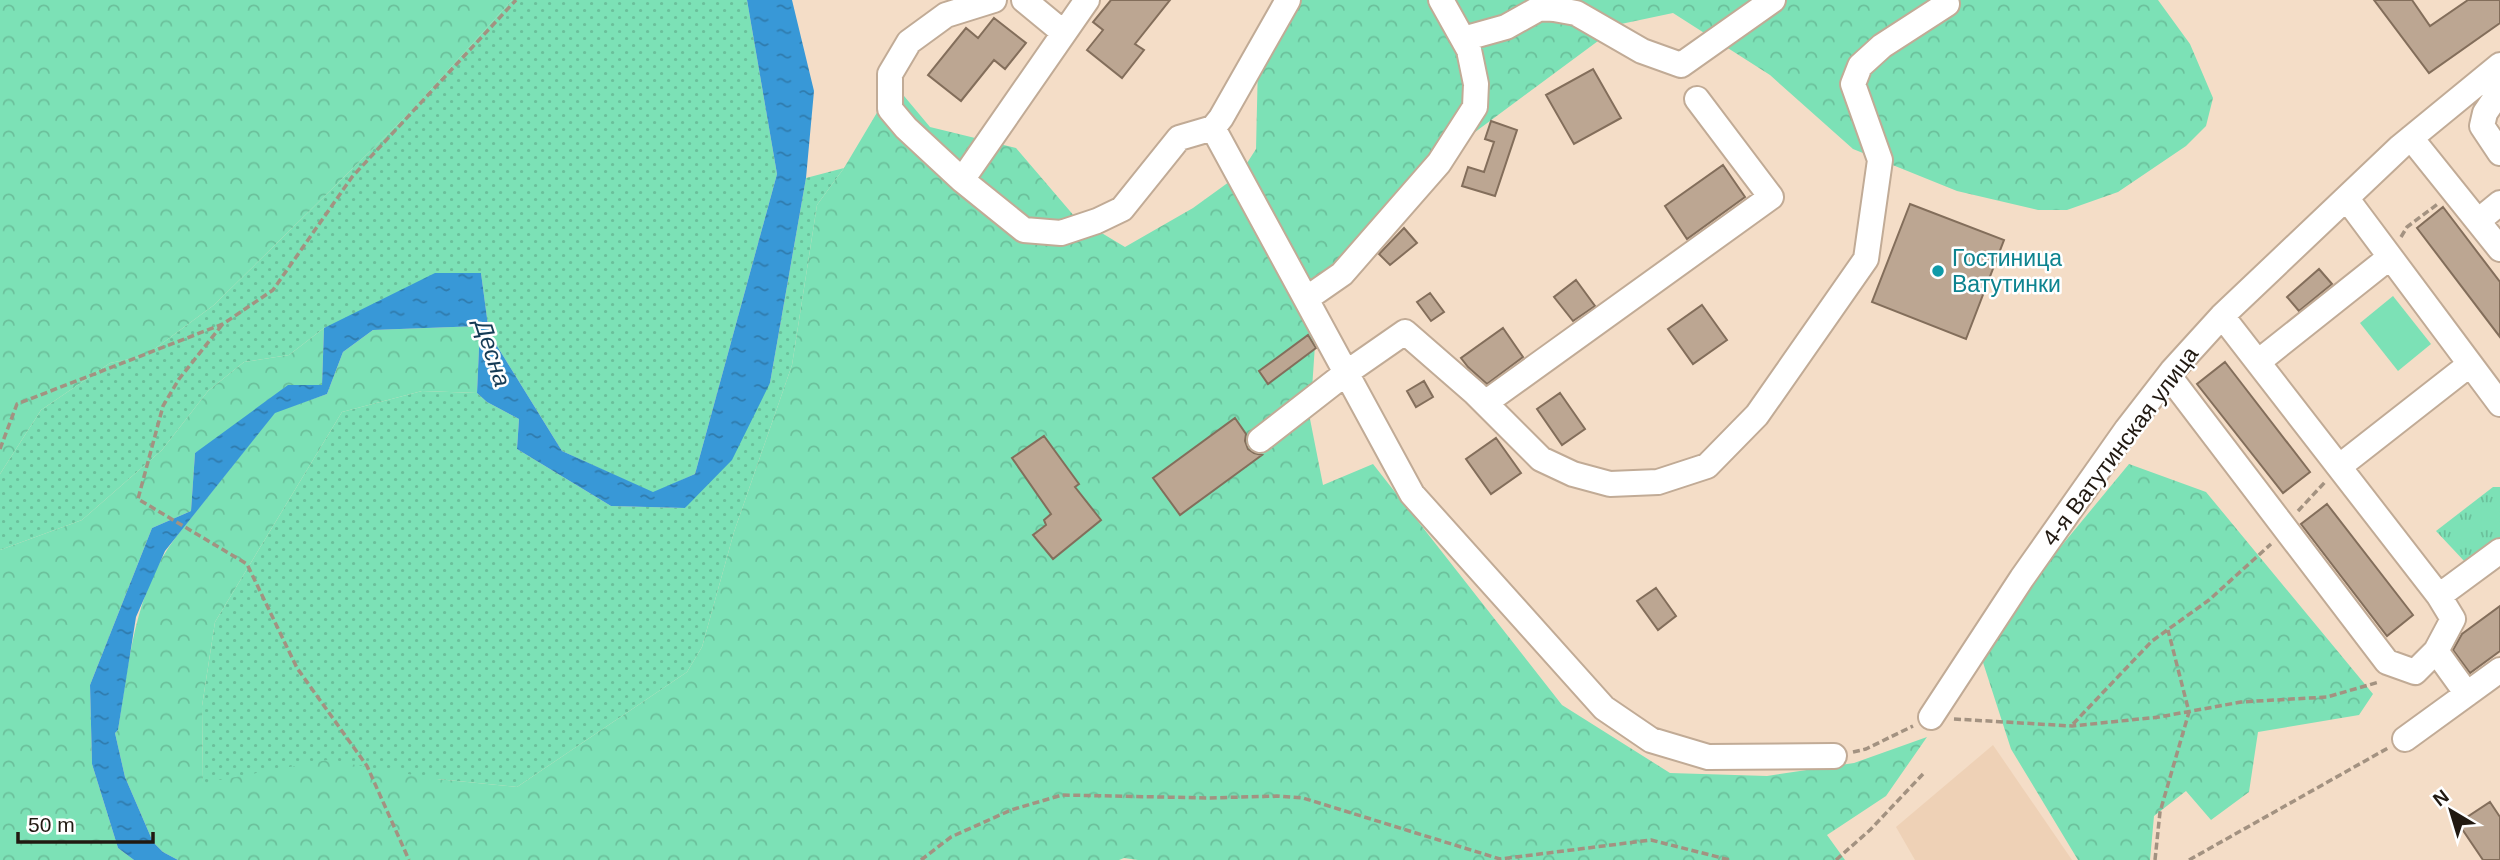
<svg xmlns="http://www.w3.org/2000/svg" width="2500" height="860" font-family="Helvetica,sans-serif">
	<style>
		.built { fill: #eed1b6 }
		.grass { fill: url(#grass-dots) }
		.forest { fill: url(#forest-crowns) }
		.park { fill: url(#park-tufts) }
		.pitch { fill: #7ce1b6 }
		.water { fill: url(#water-ripples) }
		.building { fill: #bca692; stroke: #836e5b; stroke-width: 2 }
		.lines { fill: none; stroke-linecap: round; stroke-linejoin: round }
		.minor-casing { stroke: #c1ab96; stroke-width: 28 }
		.path { stroke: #a39281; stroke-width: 3.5; stroke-dasharray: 7 3.5; stroke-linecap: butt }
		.minor { stroke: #fff; stroke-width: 24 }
		.culture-dot { fill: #0f9aa8; stroke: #fff; stroke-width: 2.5 }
		.labels { text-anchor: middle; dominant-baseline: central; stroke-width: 5; stroke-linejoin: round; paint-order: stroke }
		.culture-label { font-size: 23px; fill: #0d838f; stroke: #fff; text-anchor: start }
		.street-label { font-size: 23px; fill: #211911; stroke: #fff }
		.water-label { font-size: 24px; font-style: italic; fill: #143b55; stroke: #fff }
	</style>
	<defs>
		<pattern id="grass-dots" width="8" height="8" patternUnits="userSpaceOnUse" patternTransform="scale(1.75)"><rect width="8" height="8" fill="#7ce1b6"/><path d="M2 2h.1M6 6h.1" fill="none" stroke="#6bc09b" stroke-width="1.8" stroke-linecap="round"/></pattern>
		<pattern id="forest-crowns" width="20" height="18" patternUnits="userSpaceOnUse" patternTransform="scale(1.75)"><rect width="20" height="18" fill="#7ce1b6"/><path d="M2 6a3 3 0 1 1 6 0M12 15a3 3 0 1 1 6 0" fill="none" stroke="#6bc09b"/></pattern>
		<pattern id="park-tufts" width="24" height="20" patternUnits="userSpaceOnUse" patternTransform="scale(1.75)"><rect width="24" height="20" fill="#7ce1b6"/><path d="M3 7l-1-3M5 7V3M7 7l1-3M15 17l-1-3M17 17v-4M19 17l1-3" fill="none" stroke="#6bc09b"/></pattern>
		<pattern id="water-ripples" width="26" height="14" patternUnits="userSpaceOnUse" patternTransform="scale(1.75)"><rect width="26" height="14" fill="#3898d7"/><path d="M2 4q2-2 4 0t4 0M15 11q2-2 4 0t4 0" fill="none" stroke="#2f7bad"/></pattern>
	</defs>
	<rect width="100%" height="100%" fill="#f4ddc7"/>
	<path class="built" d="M1993,745L2072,860H1915L1896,827Z"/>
	<path class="grass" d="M512,0H747L777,174L695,474L653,493L562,451L489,333L481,273L324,328L289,355L244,362L208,391L162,450L82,520L0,550V474L41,410L110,363L145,356L214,305L411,111Z
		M844,168L817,205L792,365L734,532L702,647L687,672L517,787L437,779L203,783L202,706L215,622L342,412L422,391L477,393L487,402L519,419L517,449L611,506L685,508L770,383L806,178Z"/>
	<path class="forest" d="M0,0H512L411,111L214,305L145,356L110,363L41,410L0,474Z
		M1280,0H2158L2190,44L2213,98L2206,126L2186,146L2118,192L2067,210H2038L1957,191L1853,149L1770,75L1673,13L1621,24L1405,184L1318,300L1310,419L1323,485L1373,464L1562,705L1670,773L1767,776L1854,763L1927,737L1886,796L1827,835L1845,860H1138L1124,858L1119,860H178L163,852L153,842L125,777L115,733L118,730C129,663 134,592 176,537L275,412L327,394L343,352L373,330L480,326L477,393L422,391L342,412L215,622L202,706L203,783L327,760L437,779L517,787L687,672L702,647L734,532L792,365L817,205L844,168L894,84L930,127L1016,148L1075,217L1125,247L1193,208L1240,174L1256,149L1258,63Z
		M324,328L322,385L195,453L191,511L152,528L90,685L92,764L118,848L134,860H0V550L82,520L162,450L208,391L244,362L289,355Z
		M2129,464L2206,492L2373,694L2359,715L2258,732L2249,792L2211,820L2186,791L2154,816L2150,860H2078L2011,749L1978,647Z"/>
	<path class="park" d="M2493,487H2500V537L2466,563L2436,531Z"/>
	<path class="pitch" d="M2393,296L2431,344L2398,371L2360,323Z"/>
	<path class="water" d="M747,0H792L814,91L806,178L770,383L732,460L685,508L611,506L517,449L519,419L487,402L477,393L480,326L373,330L343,352L327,394L275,413L165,551L136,617L118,730L115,733L125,777L153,842L163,852L178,860H134L118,848L92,764L90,685L152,528L191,511L195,453L288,385H322L324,328L435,273H481L489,333L562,451L653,492L695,474L777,174Z"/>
	<path class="building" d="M1111,0H1170L1135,44L1144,50L1122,78L1087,50L1103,30L1093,22Z
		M2374,0H2412L2430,26L2468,0H2500V23L2429,73Z
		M994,18L1026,43L1005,69L994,60L961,101L928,75L966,28L978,38Z
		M1593,69L1621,118L1574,144L1546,95Z
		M1491,121L1517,130L1495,196L1462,186L1468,167L1484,172L1494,142L1485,139Z
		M1723,165L1745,197L1687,239L1665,206Z
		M1910,204L2004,240L1966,339L1872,302Z
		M2443,207L2500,282V337L2417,228Z
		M1404,228L1417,243L1390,265L1379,254Z
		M2319,269L2332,284L2299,311L2287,297Z
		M1576,280L1595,306L1573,321L1554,297Z
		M1430,293L1444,312L1431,321L1417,302Z
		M1702,305L1727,340L1693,364L1668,329Z
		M1503,328L1523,357L1487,384L1468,367L1461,358Z
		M1308,335L1316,348L1268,384L1259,371Z
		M2225,362L2310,472L2283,493L2197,384Z
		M1424,381L1433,397L1416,407L1407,391Z
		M1560,393L1585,429L1562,445L1537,409Z
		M1235,418L1246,434L1245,441L1248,449L1254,453L1262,455L1180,515L1153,478Z
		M1044,436L1079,484L1075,487L1101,520L1053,559L1033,535L1046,525L1044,520L1051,514L1012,458Z
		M1496,438L1521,473L1491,494L1466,459Z
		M2327,504L2413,615L2387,636L2301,524Z
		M1656,588L1676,616L1658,630L1637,601Z
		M2500,606V651L2470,673L2453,650L2462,634Z
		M2490,802L2500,817V860H2483L2458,823Z"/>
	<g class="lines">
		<g class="minor-casing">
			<path id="minor" d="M1024,0L1064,33
				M1087,0L962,180L1024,230L1061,233L1097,221L1122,209L1179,138L1213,128
				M1288,0L1221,118L1213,128L1412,494L1604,708L1651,740L1708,757L1834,756
				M1463,39L1506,27L1540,8L1554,9L1576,13L1642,51L1681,65L1773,0
				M2500,91L2485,113L2482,126L2500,153
				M2411,138L2500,249
				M962,180L906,128L890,109V74L909,42L946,15L994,0
				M2347,199L2500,404
				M2478,221L2500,203
				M1306,299L1342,274L1439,163L1475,107L1476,84L1469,50L1441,0
				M2222,316L2439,596L2453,619L2436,651L2467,694
				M2258,362L2390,257
				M2169,376L2387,662L2415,672L2436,651
				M1485,403L1771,197L1697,99
				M1260,440L1346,373L1405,332L1475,393L1541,459L1573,474L1610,484L1658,482L1707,466L1757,415L1866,259L1880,160L1853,84L1860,66L1882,46L1947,4
				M2340,466L2469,365
				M2439,596L2500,551
				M1931,717L2022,578L2127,429L2172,371L2222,316L2400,147L2500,65
				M2405,739L2500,670"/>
		</g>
		<path class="path" d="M2401,237L2407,227L2439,203
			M222,325L179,379L163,406L138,499L247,564L297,668L367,766L409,860
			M0,449L17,404L223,324L273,290L352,177L516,0
			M2298,511L2326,481
			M1954,719L2072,726L2159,717L2241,702L2327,697L2379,682
			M2073,724L2152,641L2209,600L2271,544
			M1853,752L1866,749L1913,726
			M921,860L951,837L1011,810L1062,795L1209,798L1277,796L1303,798L1500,859L1651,840L1730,860
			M1836,860L1870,830L1923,774
			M2155,860L2160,812L2189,712L2168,630
			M2189,860L2388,748"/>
		<use href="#minor" class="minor"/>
	</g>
	<circle class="culture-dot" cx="1938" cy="271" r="7"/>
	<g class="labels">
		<g class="culture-label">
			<text x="1952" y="258">Гостиница<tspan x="1952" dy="26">Ватутинки</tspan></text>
		</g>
		<g class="street-label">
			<text transform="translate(2120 446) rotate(-53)">4-я Ватутинская улица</text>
		</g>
		<g class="water-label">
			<text transform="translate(493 353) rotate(72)">Десна</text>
		</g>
	</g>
	<g transform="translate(2451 811) rotate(322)" stroke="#ffffff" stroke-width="5" paint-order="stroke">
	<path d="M0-5L12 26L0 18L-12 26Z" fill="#211911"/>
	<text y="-10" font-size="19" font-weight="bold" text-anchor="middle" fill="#211911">N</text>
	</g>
	<path d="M18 832v10h135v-10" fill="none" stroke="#211911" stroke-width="3.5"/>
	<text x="28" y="832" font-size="21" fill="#211911" stroke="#ffffff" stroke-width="5" paint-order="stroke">50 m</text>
</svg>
